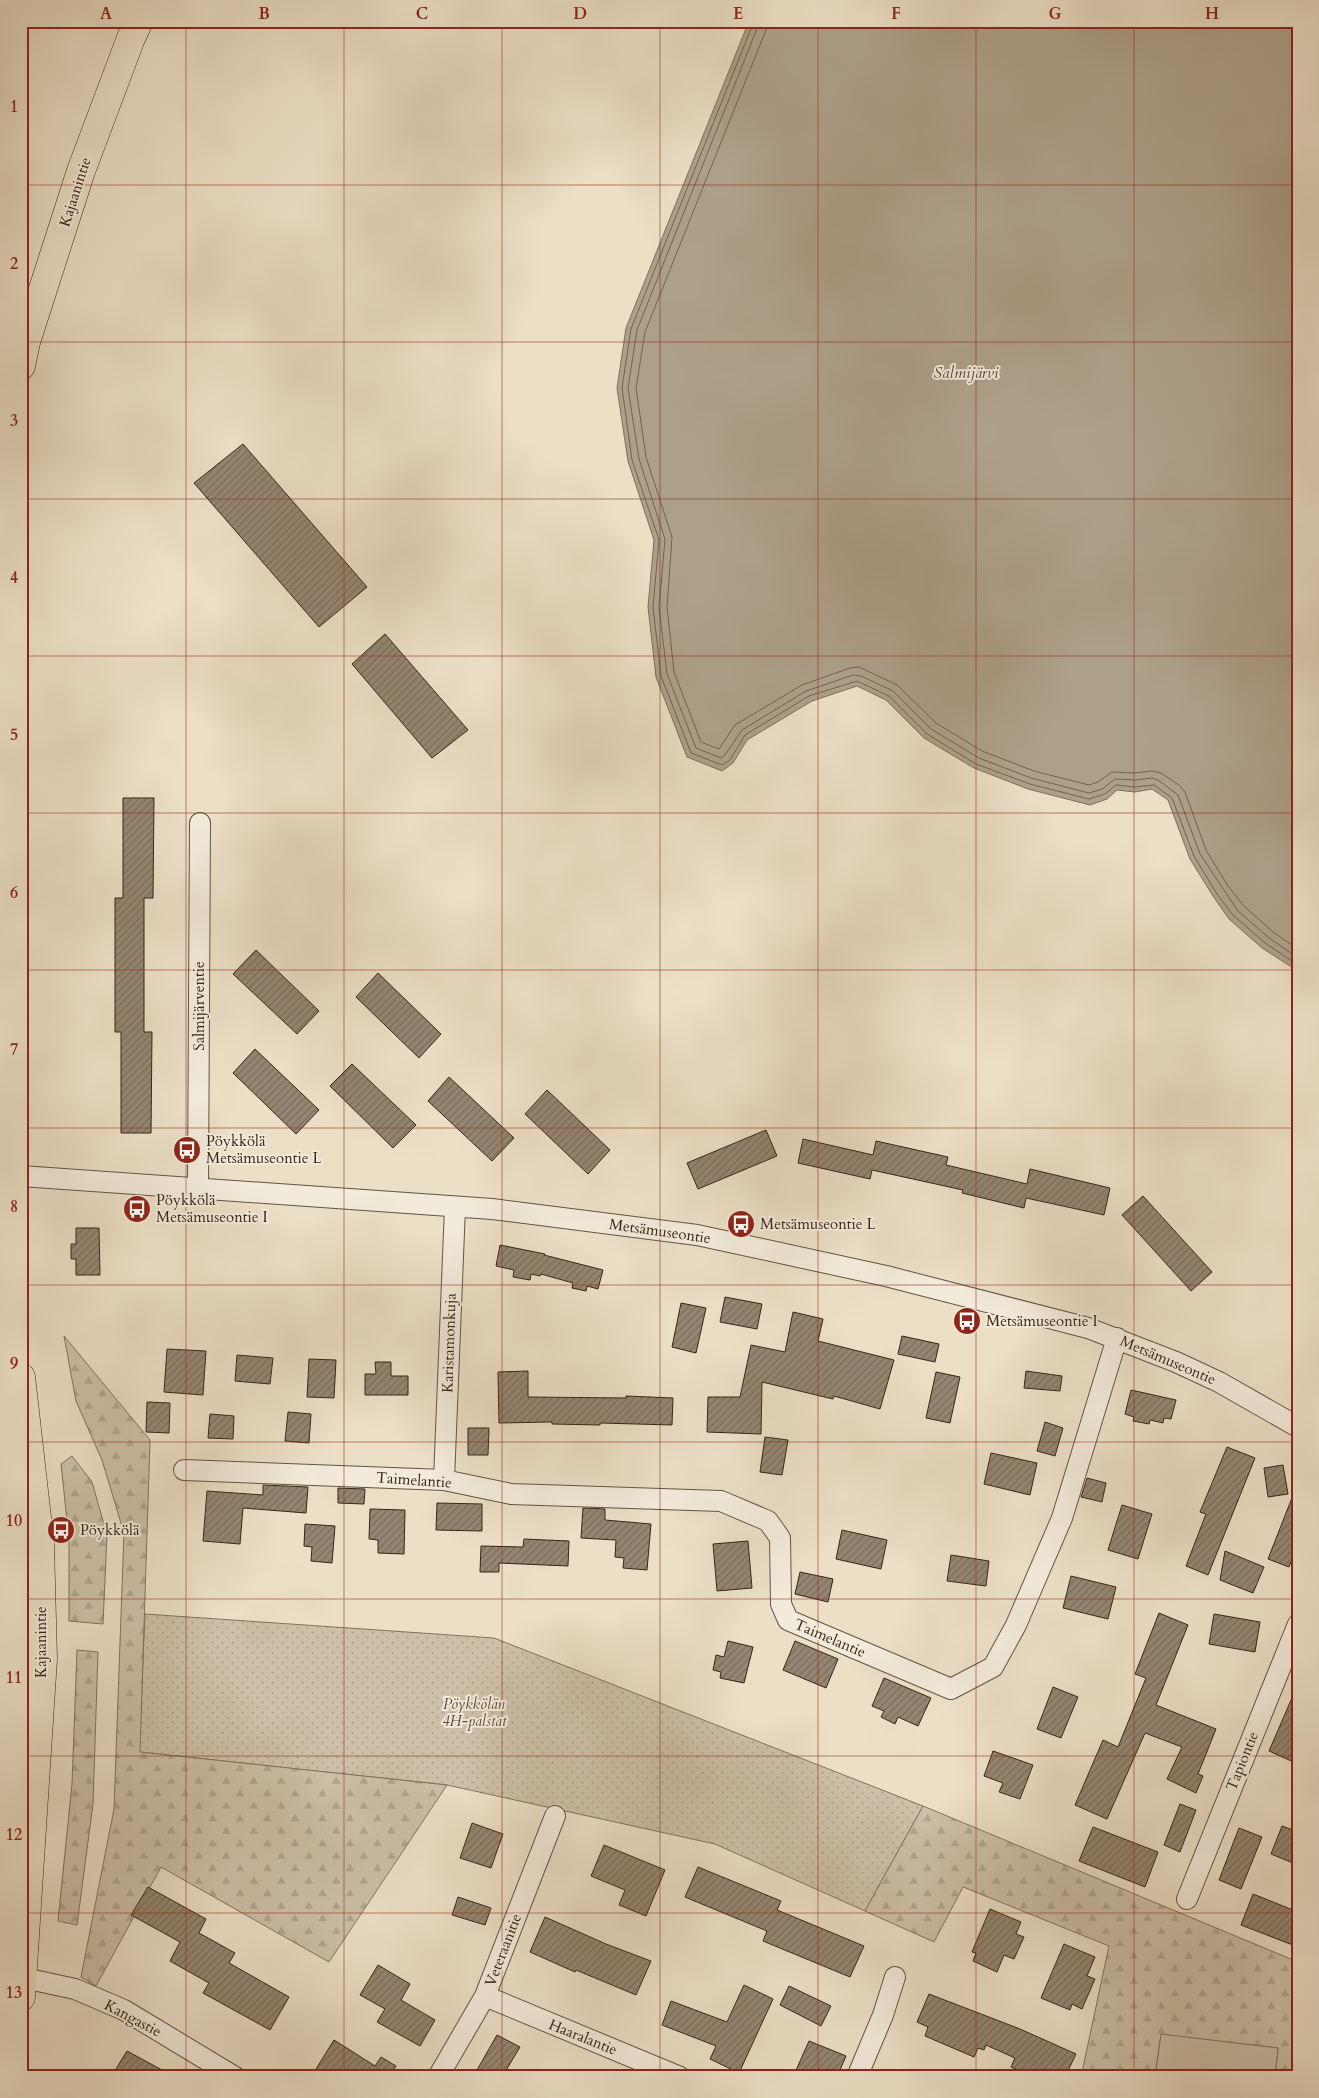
<svg xmlns="http://www.w3.org/2000/svg" width="1319" height="2098" font-family="Cardo,serif">
	<style>
		.grass { fill: url(#grass-dots); stroke: #80735f }
		.forest { fill: url(#forest-firs); stroke: #80735f }
		.pitch { fill: #ccc0a8; stroke: #80735f }
		.water { fill: #ada08a; stroke: #7d6f5c }
		.lines { fill: none; stroke-linecap: round; stroke-linejoin: round }
		.shore { stroke: #716350; stroke-width: 1 }
		.building { fill: url(#building-hatch); stroke: #352616 }
		.minor-casing { stroke: #625442; stroke-width: 22 }
		.primary-casing { stroke: #352616; stroke-width: 29 }
		.minor { stroke: #f2eada; stroke-width: 20 }
		.primary { stroke: #ebdfc6; stroke-width: 28 }
		.grid { fill: none; stroke: #8f2418; stroke-width: 1; stroke-opacity: 0.55 }
		.labels { text-anchor: middle; dominant-baseline: central; stroke-width: 4; stroke-linejoin: round; paint-order: stroke }
		.street-label { font-size: 15px; fill: #352616; stroke: #f2eada }
		.poi-label { font-size: 15px; fill: #352616; stroke: #f2eada; text-anchor: start }
		.park-label { font-size: 15px; font-style: italic; fill: #5b4c3a; stroke: #f2eada }
		.water-label { font-size: 16px; font-style: italic; fill: #594b39; stroke: #f2eada }
		.neatline { fill: none; stroke: #8f2418; stroke-width: 2 }
		.grid-label { font-size: 16px; text-anchor: middle; font-weight: bold; fill: #8f2418 }
	</style>
	<defs>
		<pattern id="grass-dots" width="8" height="8" patternUnits="userSpaceOnUse" patternTransform="scale(1.25)"><rect width="8" height="8" fill="#ccc0a8"/><path d="M2 2h.1M6 6h.1" fill="none" stroke="#b0a590" stroke-width="1.8" stroke-linecap="round"/></pattern>
		<pattern id="forest-firs" width="22" height="20" patternUnits="userSpaceOnUse" patternTransform="scale(1.25)"><rect width="22" height="20" fill="#ccc0a8"/><path d="M5 1l3.5 6h-7zM16 11l3.5 6h-7z" fill="#b0a590"/></pattern>
		<pattern id="building-hatch" width="6" height="6" patternUnits="userSpaceOnUse" patternTransform="scale(1.25)"><rect width="6" height="6" fill="#948672"/><path d="M-1 1l2-2M0 6l6-6M5 7l2-2" fill="none" stroke="#7a6d5d"/></pattern>
	</defs>
	<rect width="100%" height="100%" fill="#ebdfc6"/>
	<filter id="stains"><feTurbulence type="fractalNoise" baseFrequency=".004" numOctaves="4"/><feColorMatrix values="0 0 0 0 .2 0 0 0 0 .09 0 0 0 0 .02 0 0 0 .5 -.17"/></filter>
	<radialGradient id="worn" r=".72"><stop offset=".6" stop-color="#630" stop-opacity="0"/><stop offset="1" stop-color="#630" stop-opacity=".3"/></radialGradient>
	<path class="grass" d="M145,1614L494,1638L923,1806L865,1911L715,1844L447,1785L139,1752Z"/>
	<path class="forest" d="M64,1336L150,1440L140,1752L447,1785L329,1962L161,1867L96,1986L81,1977L114,1809L124,1533L102,1460L76,1401Z
		M72,1456L92,1482L107,1535L103,1624L69,1621V1539L61,1464Z
		M77,1650L98,1652L93,1804L77,1925L58,1921L72,1784Z
		M923,1806L1298,1962V2077H1275L1278,2048L1161,2035L1155,2077H1081L1109,1946L963,1887L934,1942L865,1911Z"/>
	<path class="pitch" d="M1161,2034L1278,2048L1275,2077H1155Z"/>
	<path class="water" d="M749,21H1298V971L1262,948L1229,919L1213,896L1190,859L1168,800L1152,789L1135,792L1117,790L1107,799L1090,805L1028,789L974,768L924,738L886,700L857,686L812,701L747,740L733,763L722,771L687,757L656,677L648,607L654,540L628,461L617,388L626,328Z"/>
	<g class="lines">
		<path class="shore" d="M754,21L631,329L622,388L632,460L659,540L653,607L661,676L691,753L722,765L730,760L745,735L809,696L857,681L889,696L927,734L976,764L1030,784L1089,799L1105,794L1116,785L1135,787L1154,785L1172,798L1194,856L1217,894L1233,915L1265,943L1298,965
			M760,21L637,330L628,388L639,459L665,539L659,607L667,674L696,748L721,758L725,755L742,730L806,691L853,675L861,676L893,691L931,729L979,758L1031,778L1089,793L1102,789L1115,779L1135,780L1152,778L1158,780L1178,795L1200,854L1238,911L1269,938L1298,958
			M767,21L766,30L645,332L636,388L646,457L672,537L667,607L674,672L701,742L719,749L735,725L802,685L850,668L859,667L897,685L936,723L982,751L1034,771L1089,785L1098,782L1112,772L1134,773L1152,771L1161,773L1179,785L1185,792L1206,850L1228,886L1244,906L1273,932L1298,949"/>
	</g>
	<path class="building" d="M243,444L367,587L319,627L194,483Z
		M385,634L468,730L432,758L352,664Z
		M123,798H154L153,898H144V1032H152L151,1133H121V1032H115V898H123Z
		M256,950L319,1011L297,1034L233,974Z
		M378,973L441,1034L419,1058L356,997Z
		M255,1049L319,1110L296,1134L233,1073Z
		M352,1064L416,1125L393,1148L330,1086Z
		M449,1077L514,1138L492,1161L428,1101Z
		M547,1090L610,1150L588,1174L525,1114Z
		M766,1130L777,1156L698,1189L687,1163Z
		M803,1139L873,1155L876,1141L948,1157L946,1165L1027,1184L1030,1169L1110,1188L1104,1215L1026,1198L1024,1208L962,1193L963,1190L872,1170L870,1179L798,1163Z
		M1143,1196L1212,1272L1191,1291L1122,1215Z
		M76,1228H99L100,1275H76V1259H71V1244H76Z
		M500,1245L545,1254L544,1255L603,1270L598,1289L587,1286L586,1291L572,1288L573,1283L541,1274L540,1276L531,1274L530,1280L513,1277L514,1270L496,1266Z
		M725,1297L762,1304L757,1329L720,1322Z
		M681,1303L706,1308L696,1353L672,1347Z
		M793,1312L823,1319L818,1341L894,1360L880,1409L834,1396L833,1399L762,1382L761,1434L707,1432L708,1397H740L751,1345L785,1352Z
		M902,1336L939,1344L935,1362L898,1354Z
		M167,1349L206,1351L203,1395L164,1392Z
		M237,1355L273,1358L270,1384L235,1381Z
		M309,1359L336,1360L334,1398L307,1397Z
		M375,1362H391V1376H408V1395H365V1374H376Z
		M528,1371V1397L626,1398V1396L673,1398L672,1425L600,1423V1425L552,1424V1422L499,1423L498,1372Z
		M1026,1371L1062,1376L1060,1391L1024,1388Z
		M936,1372L960,1377L950,1423L926,1418Z
		M1131,1390L1176,1400L1171,1419L1164,1418L1163,1423L1150,1420L1149,1424L1133,1421L1134,1417L1125,1414Z
		M147,1402L170,1403L169,1433L146,1432Z
		M288,1412L311,1414L309,1443L285,1441Z
		M210,1414L234,1416L233,1439L208,1438Z
		M1045,1422L1063,1428L1055,1456L1037,1451Z
		M468,1428H489L488,1455H468Z
		M765,1437L788,1440L782,1475L760,1472Z
		M1227,1447L1255,1458L1208,1575L1186,1566L1206,1514L1200,1512Z
		M991,1453L1037,1463L1030,1495L984,1484Z
		M1283,1465L1288,1494L1268,1497L1264,1468Z
		M1087,1478L1106,1483L1102,1502L1081,1497Z
		M263,1485L308,1487L306,1513L243,1508L240,1544L203,1541L207,1491L263,1495Z
		M1297,1485L1298,1545L1289,1567L1268,1559Z
		M338,1488L365,1489L364,1504L338,1503Z
		M437,1503L482,1504V1531L436,1530Z
		M1122,1505L1152,1514L1138,1559L1108,1550Z
		M583,1508L605,1509V1520L651,1524L647,1570L623,1568L624,1558L615,1557L616,1540L581,1538Z
		M370,1509L405,1510L404,1554L378,1553V1540L369,1539Z
		M305,1524L335,1526L332,1563L311,1561L312,1547L304,1546Z
		M842,1530L887,1540L881,1569L836,1559Z
		M524,1539L569,1541L568,1566L499,1563V1572H480L481,1546L523,1547Z
		M748,1541L752,1588L717,1591L713,1544Z
		M1225,1551L1264,1567L1253,1593L1220,1580Z
		M951,1555L989,1561L986,1586L947,1581Z
		M800,1572L833,1579L828,1602L795,1594Z
		M1071,1576L1116,1587L1108,1619L1063,1608Z
		M1159,1613L1188,1625L1156,1705L1216,1729L1198,1774L1203,1776L1196,1793L1167,1779L1182,1747L1145,1733L1107,1819L1075,1805L1103,1740L1118,1747L1146,1678L1135,1674Z
		M1214,1614L1260,1622L1255,1652L1209,1644Z
		M728,1641L753,1647L744,1683L720,1678L721,1672L713,1670L716,1655L724,1657Z
		M795,1641L838,1659L826,1688L783,1670Z
		M884,1678L931,1698L918,1726L898,1717L895,1724L881,1717L884,1711L872,1706Z
		M1298,1684V1764L1269,1751Z
		M1053,1687L1078,1697L1061,1738L1037,1729Z
		M993,1751L1033,1765L1020,1799L999,1792L1003,1783L984,1776Z
		M1180,1804L1196,1810L1180,1852L1164,1845Z
		M472,1823L503,1834L491,1868L460,1858Z
		M1282,1826L1298,1832V1865L1271,1854Z
		M1093,1827L1158,1852L1145,1887L1079,1861Z
		M1239,1828L1262,1837L1241,1889L1219,1880Z
		M604,1845L665,1870L646,1916L619,1905L625,1890L591,1876Z
		M698,1867L781,1901L777,1910L864,1946L850,1977L763,1941L767,1931L685,1897Z
		M148,1887L206,1919L199,1933L235,1953L229,1963L289,1997L270,2030L203,1993L209,1983L170,1961L180,1942L131,1915Z
		M1253,1894L1298,1912V1947L1241,1925Z
		M458,1897L491,1908L485,1925L452,1915Z
		M990,1909L1021,1922L1016,1934L1024,1937L1014,1959L1004,1955L997,1972L973,1961L976,1953L972,1952Z
		M545,1917L606,1944L651,1961L636,1995L576,1970L575,1972L530,1952Z
		M1064,1944L1095,1957L1087,1976L1095,1979L1082,2009L1072,2004L1070,2010L1041,1998Z
		M378,1965L410,1984L401,2000L435,2020L420,2046L377,2022L385,2009L360,1995Z
		M744,1985L773,1999L739,2073L710,2059L716,2046L662,2025L671,2001L727,2022Z
		M789,1986L831,2006L821,2026L780,2005Z
		M929,1994L1020,2029L1076,2054L1065,2077H1034L1011,2067L1015,2058L986,2045L984,2050L978,2048L974,2057L925,2036L928,2027L917,2022Z
		M497,2035L520,2047L502,2077H473Z
		M334,2040L375,2066L381,2057L396,2066L390,2076L392,2077H311Z
		M809,2041L846,2056L837,2077H793Z
		M127,2051L175,2077H130L116,2069Z"/>
	<g class="lines">
		<g class="minor-casing">
			<path id="minor" d="M21,1176L492,1209L697,1235L886,1276L1088,1328L1176,1362L1219,1382L1298,1427
				M198,1189L200,823
				M184,1470L444,1480L511,1494L721,1501L768,1521L780,1538L781,1604L788,1620L951,1689L993,1667L1016,1625L1062,1518L1117,1338
				M444,1480L455,1207
				M21,1662L43,1659
				M1187,1899L1298,1624
				M24,1978L75,1989L124,2010L235,2077
				M485,1996L680,2077
				M438,2077L485,1996L555,1816
				M857,2077L883,2015L895,1977"/>
		</g>
		<g class="primary-casing">
			<path id="primary" d="M21,366L26,342L81,171L131,38L139,21
				M21,1377L40,1544L43,1659L21,1997"/>
		</g>
		<use href="#minor" class="minor"/>
		<use href="#primary" class="primary"/>
	</g>
	<path class="grid" d="M186,21V2077M344,21V2077M502,21V2077M660,21V2077M818,21V2077M976,21V2077M1134,21V2077M21,185H1298M21,342H1298M21,499H1298M21,656H1298M21,813H1298M21,970H1298M21,1128H1298M21,1285H1298M21,1442H1298M21,1599H1298M21,1756H1298M21,1913H1298"/>
	<defs>
		<g id="bus-disc" transform="scale(1.4375)"><circle r="9.5" fill="#8f2418" stroke="#f2eada"/><path d="M-5-6H5V4H4V6H2V4H-2V6H-4V4H-5ZM-3.5-4V0h7V-4ZM-3.5 1.2v1.5H-2V1.2ZM2 1.2v1.5H3.5V1.2Z" fill="#fff"/></g>
	</defs>
	<g fill-rule="evenodd">
		<use href="#bus-disc" x="187" y="1150"/>
		<use href="#bus-disc" x="137" y="1209"/>
		<use href="#bus-disc" x="741" y="1224"/>
		<use href="#bus-disc" x="967" y="1321"/>
		<use href="#bus-disc" x="61" y="1530"/>
	</g>
	<g class="labels">
		<g class="street-label">
			<text transform="translate(75 192) rotate(-72)">Kajaanintie</text>
			<text transform="translate(199 1006) rotate(-90)">Salmijärventie</text>
			<text transform="translate(660 1231) rotate(8)">Metsämuseontie</text>
			<text transform="translate(449 1343) rotate(-88)">Karistamonkuja</text>
			<text transform="translate(1168 1360) rotate(23)">Metsämuseontie</text>
			<text transform="translate(414 1480) rotate(4)">Taimelantie</text>
			<text transform="translate(830 1638) rotate(23)">Taimelantie</text>
			<text transform="translate(41 1642) rotate(-90)">Kajaanintie</text>
			<text transform="translate(1242 1761) rotate(-68)">Tapiontie</text>
			<text transform="translate(503 1950) rotate(-69)">Veteraanitie</text>
			<text transform="translate(133 2018) rotate(28)">Kangastie</text>
			<text transform="translate(583 2037) rotate(22)">Haaralantie</text>
		</g>
		<g class="poi-label">
			<text x="206" y="1141">Pöykkölä<tspan x="206" dy="17">Metsämuseontie L</tspan></text>
			<text x="156" y="1200">Pöykkölä<tspan x="156" dy="17">Metsämuseontie I</tspan></text>
			<text x="760" y="1224">Metsämuseontie L</text>
			<text x="986" y="1321">Metsämuseontie I</text>
			<text x="80" y="1530">Pöykkölä</text>
		</g>
		<g class="park-label">
			<text x="474" y="1704">Pöykkölän<tspan x="474" dy="17">4H-palstat</tspan></text>
		</g>
		<g class="water-label">
			<text x="966" y="373">Salmijärvi</text>
		</g>
	</g>
	<rect width="1319" height="2098" fill="none" stroke="#ebdfc6" stroke-width="55"/>
	<rect x="28" y="28" width="1264" height="2042" class="neatline"/>
	<g class="grid-label">
		<text x="106" y="19">A</text>
		<text x="264" y="19">B</text>
		<text x="422" y="19">C</text>
		<text x="580" y="19">D</text>
		<text x="738" y="19">E</text>
		<text x="896" y="19">F</text>
		<text x="1055" y="19">G</text>
		<text x="1212" y="19">H</text>
		<text x="14" y="112">1</text>
		<text x="14" y="269">2</text>
		<text x="14" y="426">3</text>
		<text x="14" y="583">4</text>
		<text x="14" y="740">5</text>
		<text x="14" y="898">6</text>
		<text x="14" y="1055">7</text>
		<text x="14" y="1212">8</text>
		<text x="14" y="1369">9</text>
		<text x="14" y="1526">10</text>
		<text x="14" y="1683">11</text>
		<text x="14" y="1840">12</text>
		<text x="14" y="1998">13</text>
	</g>
	<rect width="100%" height="100%" filter="url(#stains)"/>
	<rect width="100%" height="100%" fill="url(#worn)"/>
</svg>
